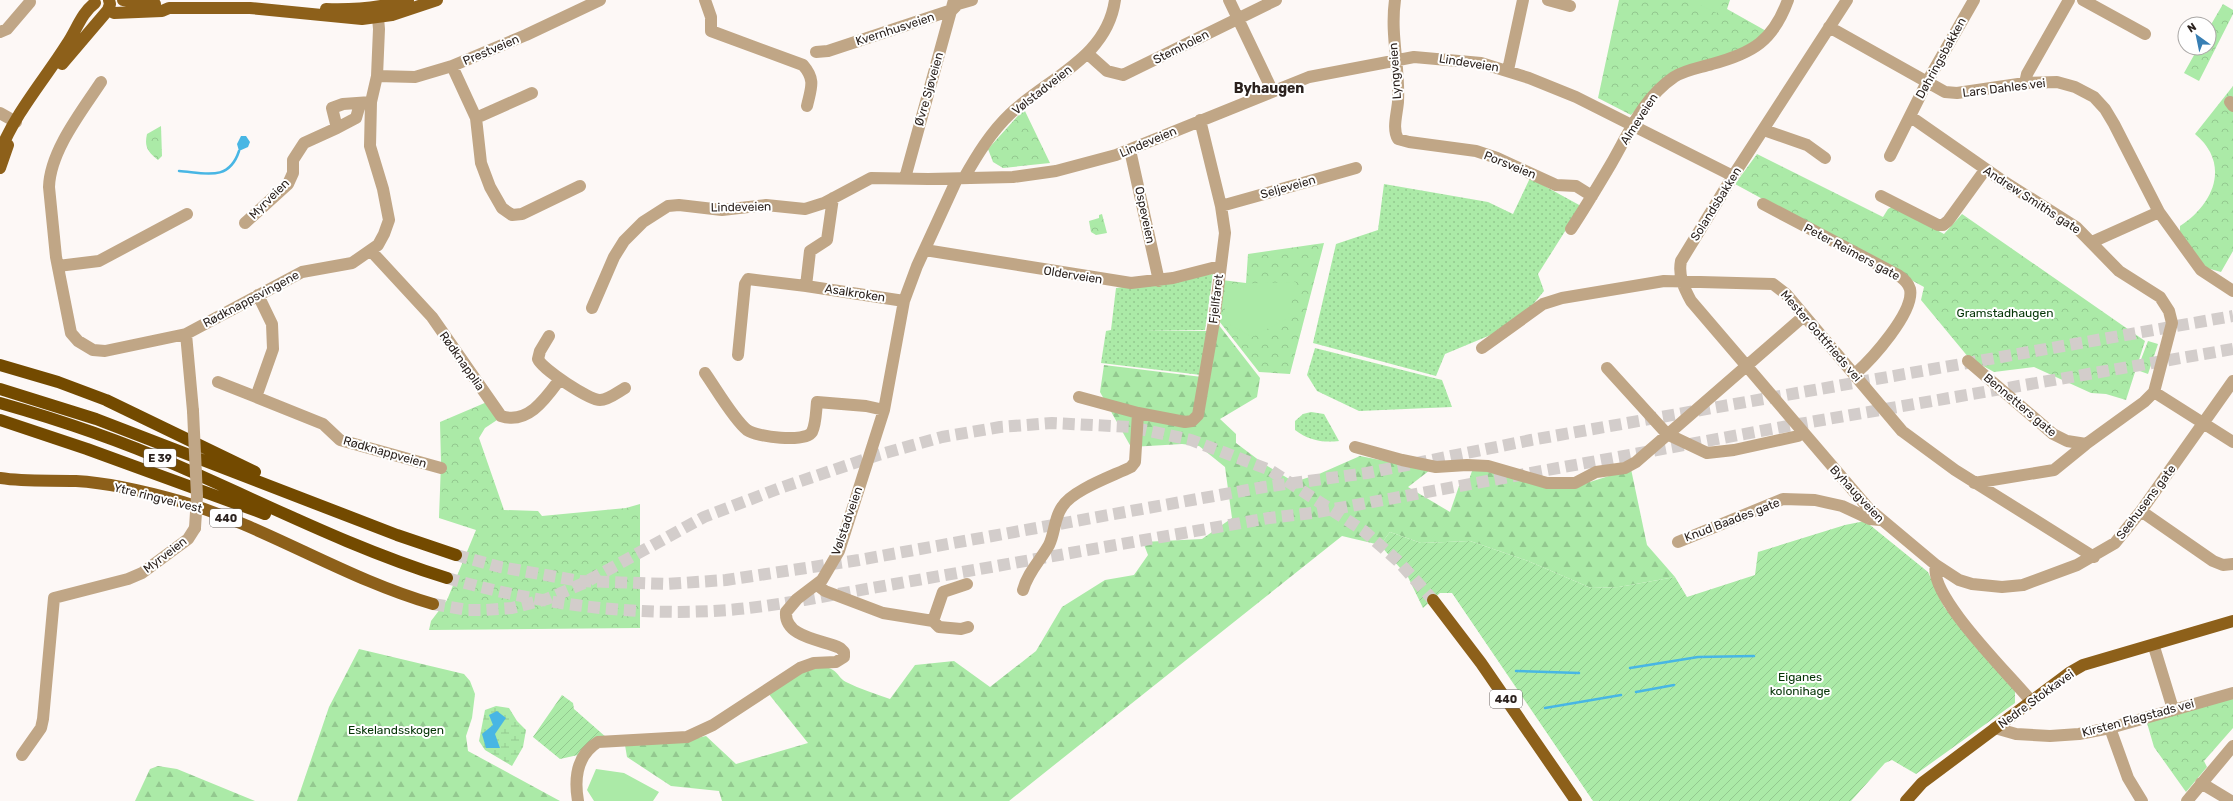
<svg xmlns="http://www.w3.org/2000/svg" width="2233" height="801" font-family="Rubik,sans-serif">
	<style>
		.grass { fill: url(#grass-dots) }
		.forest { fill: url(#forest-firs) }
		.wetland { fill: url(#wetland-marsh) }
		.park { fill: url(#park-crowns) }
		.garden { fill: url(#garden-furrows) }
		.pitch { fill: #abeaa7 }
		.water { fill: #48b6e4 }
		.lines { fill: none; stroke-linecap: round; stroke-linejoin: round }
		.stream { stroke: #48b6e4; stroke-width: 2.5 }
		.major-tunnel { stroke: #d3cdcb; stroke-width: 12; stroke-dasharray: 12 6; stroke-linecap: butt }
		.highway-tunnel { stroke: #d3cdcb; stroke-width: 12; stroke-dasharray: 12 6; stroke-linecap: butt }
		.minor { stroke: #c0a686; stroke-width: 12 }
		.major { stroke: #8d601a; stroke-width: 12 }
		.highway { stroke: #734a00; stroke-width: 12 }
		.minor-bridge { stroke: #c0a686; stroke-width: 12 }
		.labels { text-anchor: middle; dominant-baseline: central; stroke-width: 4; stroke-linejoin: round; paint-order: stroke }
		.shield { fill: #fff; stroke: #6b6462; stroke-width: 1 }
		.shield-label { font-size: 11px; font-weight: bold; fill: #2b221e }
		.street-label { font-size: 12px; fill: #2b221e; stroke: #fff }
		.park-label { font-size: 12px; fill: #043405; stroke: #fff }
		.quarter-label { font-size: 14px; font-weight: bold; fill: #2b221e; stroke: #fff }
	</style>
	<defs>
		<pattern id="grass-dots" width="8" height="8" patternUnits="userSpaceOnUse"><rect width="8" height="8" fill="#abeaa7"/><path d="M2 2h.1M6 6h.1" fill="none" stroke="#93c88f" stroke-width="1.8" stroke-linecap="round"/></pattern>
		<pattern id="forest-firs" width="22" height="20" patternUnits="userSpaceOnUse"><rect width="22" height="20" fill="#abeaa7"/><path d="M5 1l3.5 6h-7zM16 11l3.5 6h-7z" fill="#93c88f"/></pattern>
		<pattern id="wetland-marsh" width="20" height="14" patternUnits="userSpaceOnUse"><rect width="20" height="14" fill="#abeaa7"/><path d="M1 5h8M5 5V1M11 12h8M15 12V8" fill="none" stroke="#93c88f"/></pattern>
		<pattern id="park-crowns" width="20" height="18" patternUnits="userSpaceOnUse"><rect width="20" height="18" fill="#abeaa7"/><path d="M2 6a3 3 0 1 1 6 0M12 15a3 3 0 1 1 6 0" fill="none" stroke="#93c88f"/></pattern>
		<pattern id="garden-furrows" width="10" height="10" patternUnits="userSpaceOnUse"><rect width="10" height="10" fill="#abeaa7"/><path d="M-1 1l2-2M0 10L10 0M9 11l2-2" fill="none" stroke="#93c88f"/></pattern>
	</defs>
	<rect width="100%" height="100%" fill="#fdf8f6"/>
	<path class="grass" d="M1530,178L1581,206L1538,274L1544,291L1517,324L1445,354L1436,376L1313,343L1336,244L1378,230L1384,184L1488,202L1513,214Z
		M1213,274L1205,330L1143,331H1208L1201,375L1101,363L1106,331L1111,330L1116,288Z
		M1315,348L1442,380L1452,407L1359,411L1317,391L1307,375Z
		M1311,412L1324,414L1339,441C1322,443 1308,440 1295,430V421L1303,414Z"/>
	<path class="forest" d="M1218,324L1260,378L1257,397L1220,419L1236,434V443L1264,464L1294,482L1319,474L1360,456L1430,470L1408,487L1450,512L1459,486L1469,480L1473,468L1540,485L1590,482L1631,469L1647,545L1675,577L1619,587L1591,588L1528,561L1470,541L1421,543L1390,532L1380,545L1342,536L1009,801H722L719,791L671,786L627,757L625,745L680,742L706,736L736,764L808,743L768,693C783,683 814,658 833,670C838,673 840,679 846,682C860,689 876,694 890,699L915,665L954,661L990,687L1036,651L1062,607L1105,580L1134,575L1148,555L1143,542L1202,539L1232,518L1225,467L1199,446L1182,444L1131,447L1100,392L1104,365L1202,377Z
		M359,649L464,674L470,681L475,694L472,718L466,736L468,751L560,801H297L329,707Z
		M158,766L177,769L255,801H135L150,769Z"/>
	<path class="wetland" d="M496,706L509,708L517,721L526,730L523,747L512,766L485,750L479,741L485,710Z"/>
	<path class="park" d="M1619,0H1730L1727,9L1768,32L1735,53L1670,73L1631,115L1598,98Z
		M2223,4L2233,10V14L2199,81L2184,73L2198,48H2209V28Z
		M2233,86V251L2221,272L2203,267L2180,235V226C2214,204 2231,164 2195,134Z
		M1024,109L1050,163L1003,168L993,162L988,149Z
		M161,126L162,156L158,160C148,152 144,147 147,134Z
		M1757,154L1883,217L1888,209L1893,206L1944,234L1962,214L2145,341L2126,400L2106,394L2091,393L2034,367L1994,372L1969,358L1921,300L1924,287L1735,184Z
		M1102,214L1107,233L1096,235L1091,232L1089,221L1099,218V215Z
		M1324,243L1290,374L1259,372L1219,321L1222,280L1246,283L1248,254Z
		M2148,341L2158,344L2148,374L2137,370Z
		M487,402L500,418L485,428L479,438L504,510L538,511L542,516L626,508L640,504V628L429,630L431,621L447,600L476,530L439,518L441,463L440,422Z
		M2233,698V728L2204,761L2207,767L2186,792L2154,747L2147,723Z"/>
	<path class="garden" d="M1865,521L1928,572L1944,607L2015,691V703L1916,774L1892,760L1885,763L1851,801H1593L1452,593H1440L1423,608L1408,577L1380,545L1390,532L1421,543L1470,541L1528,561L1591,588L1619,587L1675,577L1687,597L1755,575L1758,552L1845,525Z
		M562,695L573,703L574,709L607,738L578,755L560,759L533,737Z"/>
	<path class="pitch" d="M1703,0H1723L1717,13L1700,5Z
		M1296,282L1288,318L1252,337L1225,322V284Z
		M596,769L624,773L659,792L653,801H594L587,790Z"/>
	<path class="water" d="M241,136H246L250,142L248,147L239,151L237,144Z
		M497,711L506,718L495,734L500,748H486L482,734L493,725L489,715Z"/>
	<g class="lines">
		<path class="stream" d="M179,171C205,173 229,182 239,151
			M1630,668L1698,657L1754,656
			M1516,671L1579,673
			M1636,692L1674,685
			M1545,708L1621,695"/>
		<path class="major-tunnel" d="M433,604L468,610H485L512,608L547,599L584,583L704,517L780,488L878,455L942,437L1000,427L1052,423L1131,427L1191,440L1270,470L1364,531L1399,562L1433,600"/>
		<path class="highway-tunnel" d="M456,555L500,567L580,581L667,584L726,580L859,560L1264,487L1367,473L1531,440L2233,316
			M447,578C538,604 633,617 728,610C754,608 779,604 804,600L1269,518L1312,513L1799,424L2233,349"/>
		<path class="minor" d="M705,0L711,17V31L803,65C816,80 811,88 807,106
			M1229,0L1272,90
			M1395,0C1390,35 1400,68 1398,102C1397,114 1392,129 1398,139L1409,142L1476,151L1497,158L1556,185L1576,186L1592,196
			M1548,0L1570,6
			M1847,0L1733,176L1681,261C1678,276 1684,288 1691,301L1869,509L1936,565L1959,580L1972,584L2002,587L2023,585L2077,565L2115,543L2141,511L2233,381
			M2083,0L2145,34
			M1829,27L1945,92L1957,93L2025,83L2057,82L2075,87L2094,97L2105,109L2114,124L2159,212L2201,270L2233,291
			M0,32L7,29L30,2
			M816,52L828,51L952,10L958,4L972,0
			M1088,54L1107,71L1123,75L1276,0
			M452,66L476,118L481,163L490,187L502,208L512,215L522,214L580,186
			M1508,70L1523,0
			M377,76L415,77L452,66L526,35L600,0
			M101,82C82,111 50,151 49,187L56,257L71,333L78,341L93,350L105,351L186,334L302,272L352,263L378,245L384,234L389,220L383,189L370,146L371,102L377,76L379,29L377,7
			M2025,83L2027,74L2069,0
			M2230,102L2233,106
			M0,113L16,122
			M1911,117L2000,179L2076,227L2119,271L2160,297L2169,311L2172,323L2154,392L2144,402L2086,444L2067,441L2053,434L1968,361
			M476,118L532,93
			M337,128L356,118L360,104
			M1764,130L1807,145L1825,158
			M1130,150L1159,281
			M1890,156L1927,82L1974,0
			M905,178L954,0
			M964,178C977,155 991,132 1010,114C1048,78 1107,58 1115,0
			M1881,196L1938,225H1943L1948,221L1985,170
			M1763,204L1898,275C1903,279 1908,282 1910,289C1915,312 1871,360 1855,374
			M1221,206L1356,168
			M245,223L288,184L293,173V160L304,143L337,128L332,108L343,104L371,102
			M1571,229C1585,208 1598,186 1611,164C1629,133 1643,98 1674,77C1685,70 1699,68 1712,64C1753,53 1773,41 1788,0
			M2092,242L2159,212
			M925,250L1131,283L1173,278L1220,266
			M371,251L432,317L501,416C528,425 546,398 560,379
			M58,266L99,261L187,214
			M806,286L810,251L827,240L833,198
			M258,295L272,324L273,349L256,397L323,424L340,440L441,468
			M592,308L614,257L624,241L643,222L668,206L679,205L722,210L766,205L805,209L824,203L871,178L928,179L1013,177L1056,171L1116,155L1309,77L1414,57L1481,63L1529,78L1576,97L1733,176
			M186,334L193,411
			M549,336L540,351L538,359C542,369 589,400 600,400C608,400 618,392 625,388
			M1482,348L1543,304L1562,298L1664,281L1773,284L1786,294L1902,431L1955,470L2094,557
			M738,355L745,284L748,279L806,286L904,301
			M1607,368L1667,434L1707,453L1734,450L1798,436L1802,432
			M705,373C715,387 734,420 747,430C757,437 805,443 812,432C816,424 816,411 817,402L866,406L884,410
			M218,382L256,397
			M2154,392L2233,442
			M1079,397L1138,413
			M1355,447L1402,460L1436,467L1467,465L1488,466L1547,483H1575L1596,472L1625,468L1636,462L1804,316
			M1974,483L2054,470L2086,444
			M2141,511L2213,561L2223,565L2233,564
			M1678,542L1783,499L1815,500L1842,506L1870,519L1880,520
			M1936,565C1927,595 2011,676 2031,701
			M817,585L825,591L883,613L933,621L939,627L961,629L968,627
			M1023,590C1028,572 1040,561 1049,545C1055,533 1054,518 1062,507C1072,490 1113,476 1131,467L1135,462L1138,413L1185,422L1192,421L1198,415L1214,321L1225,233L1221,206L1200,120
			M933,621L943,592L967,584
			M2155,650L2173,709
			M1995,728L2016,734L2050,736L2079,734L2110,728L2233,693
			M2110,728L2128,778L2142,801
			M22,755L41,728L43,719L54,598L128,579L142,573L188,539L195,528
			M2201,783L2231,801
			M578,801C574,778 577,755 598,742L687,737L713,725L800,668L814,663L836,662L844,657V652L840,648C824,640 784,638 786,612L797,599L822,580L839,551L884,410L904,301L917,266L957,179
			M2187,801L2233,746"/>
		<path class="major" d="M123,0L155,4
			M326,9C354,10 380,8 408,0
			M108,10L114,13L162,11L169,8H250L362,19L392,15L437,0
			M62,64L108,10L110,4L109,0
			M0,152C15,113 45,79 67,44C76,31 82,12 95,3
			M0,168L8,145
			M0,478C25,482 50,480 76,481C112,483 148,492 183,502C269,528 346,579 433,604
			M1433,600L1481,663L1576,801
			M1906,801L1922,783L2069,673L2083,665L2233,621"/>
		<path class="highway" d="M0,365L58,382L106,400L255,472
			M0,389L96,419L397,535L456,555
			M0,403C60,420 119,440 176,465C266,504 353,549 447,578
			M0,420L87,449L265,514"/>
		<path class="minor-bridge" d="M193,411L197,496L195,528"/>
	</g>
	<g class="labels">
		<g class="shield">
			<rect x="144" y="449" width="32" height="18" rx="3"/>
			<rect x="210" y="509" width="32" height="18" rx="3"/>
			<rect x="1490" y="690" width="32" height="18" rx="3"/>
		</g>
		<g class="shield-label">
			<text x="160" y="458">E 39</text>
			<text x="226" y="518">440</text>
			<text x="1506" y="699">440</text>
		</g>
		<g class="street-label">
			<text transform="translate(895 29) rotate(-18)">Kvernhusveien</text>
			<text transform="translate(1181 47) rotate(-27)">Stemholen</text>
			<text transform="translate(491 50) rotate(-23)">Prestveien</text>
			<text transform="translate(1941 58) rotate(-61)">Døhringsbakken</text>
			<text transform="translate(1469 63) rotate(9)">Lindeveien</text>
			<text transform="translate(1395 71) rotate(-94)">Lyngveien</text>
			<text transform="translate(2004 88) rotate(-7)">Lars Dahles vei</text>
			<text transform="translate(929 89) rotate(-74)">Øvre Sjøveien</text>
			<text transform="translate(1042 90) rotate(-38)">Vølstadveien</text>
			<text transform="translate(1639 119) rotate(-57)">Almeveien</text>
			<text transform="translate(1148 142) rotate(-23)">Lindeveien</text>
			<text transform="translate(1510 165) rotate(22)">Porsveien</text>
			<text transform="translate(1288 187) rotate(-16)">Seljeveien</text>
			<text transform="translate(269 199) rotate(-45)">Myrveien</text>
			<text transform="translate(2032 200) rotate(33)">Andrew Smiths gate</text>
			<text transform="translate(1716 204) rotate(-58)">Solandsbakken</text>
			<text transform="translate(741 207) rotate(-1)">Lindeveien</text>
			<text transform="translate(1145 215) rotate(78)">Ospeveien</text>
			<text transform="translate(1852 252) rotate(28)">Peter Reimers gate</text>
			<text transform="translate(1073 275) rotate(9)">Olderveien</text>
			<text transform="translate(855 293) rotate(9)">Asalkroken</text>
			<text transform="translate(251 299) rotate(-28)">Rødknappsvingene</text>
			<text transform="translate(1216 299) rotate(-83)">Fjellfaret</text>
			<text transform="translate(1821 336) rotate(49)">Mester Gottfrieds vei</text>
			<text transform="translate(462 361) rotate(55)">Rødknapplia</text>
			<text transform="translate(2020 405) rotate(40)">Bennetters gate</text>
			<text transform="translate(385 452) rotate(16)">Rødknappveien</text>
			<text transform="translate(1857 494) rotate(47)">Byhaugveien</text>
			<text transform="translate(158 498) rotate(14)">Ytre ringvei vest</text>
			<text transform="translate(2146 502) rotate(-53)">Seehusens gate</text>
			<text transform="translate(1732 520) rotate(-21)">Knud Baades gate</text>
			<text transform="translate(847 521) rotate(-71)">Vølstadveien</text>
			<text transform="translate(165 555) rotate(-37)">Myrveien</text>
			<text transform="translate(2036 699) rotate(-36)">Nedre Stokkavei</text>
			<text transform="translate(2138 718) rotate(-15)">Kirsten Flagstads vei</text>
		</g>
		<g class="park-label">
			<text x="2005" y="313">Gramstadhaugen</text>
			<text x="1800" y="677">Eiganes<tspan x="1800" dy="14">kolonihage</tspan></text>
			<text x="396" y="730">Eskelandsskogen</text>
		</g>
		<g class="quarter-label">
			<text x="1269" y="88">Byhaugen</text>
		</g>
	</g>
	<g transform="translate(2197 36) rotate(327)"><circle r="19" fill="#ffffff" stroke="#aaa7a5"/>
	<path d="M0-3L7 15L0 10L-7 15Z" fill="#387fb4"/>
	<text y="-6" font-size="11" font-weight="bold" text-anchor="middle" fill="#2b221e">N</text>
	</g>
</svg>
